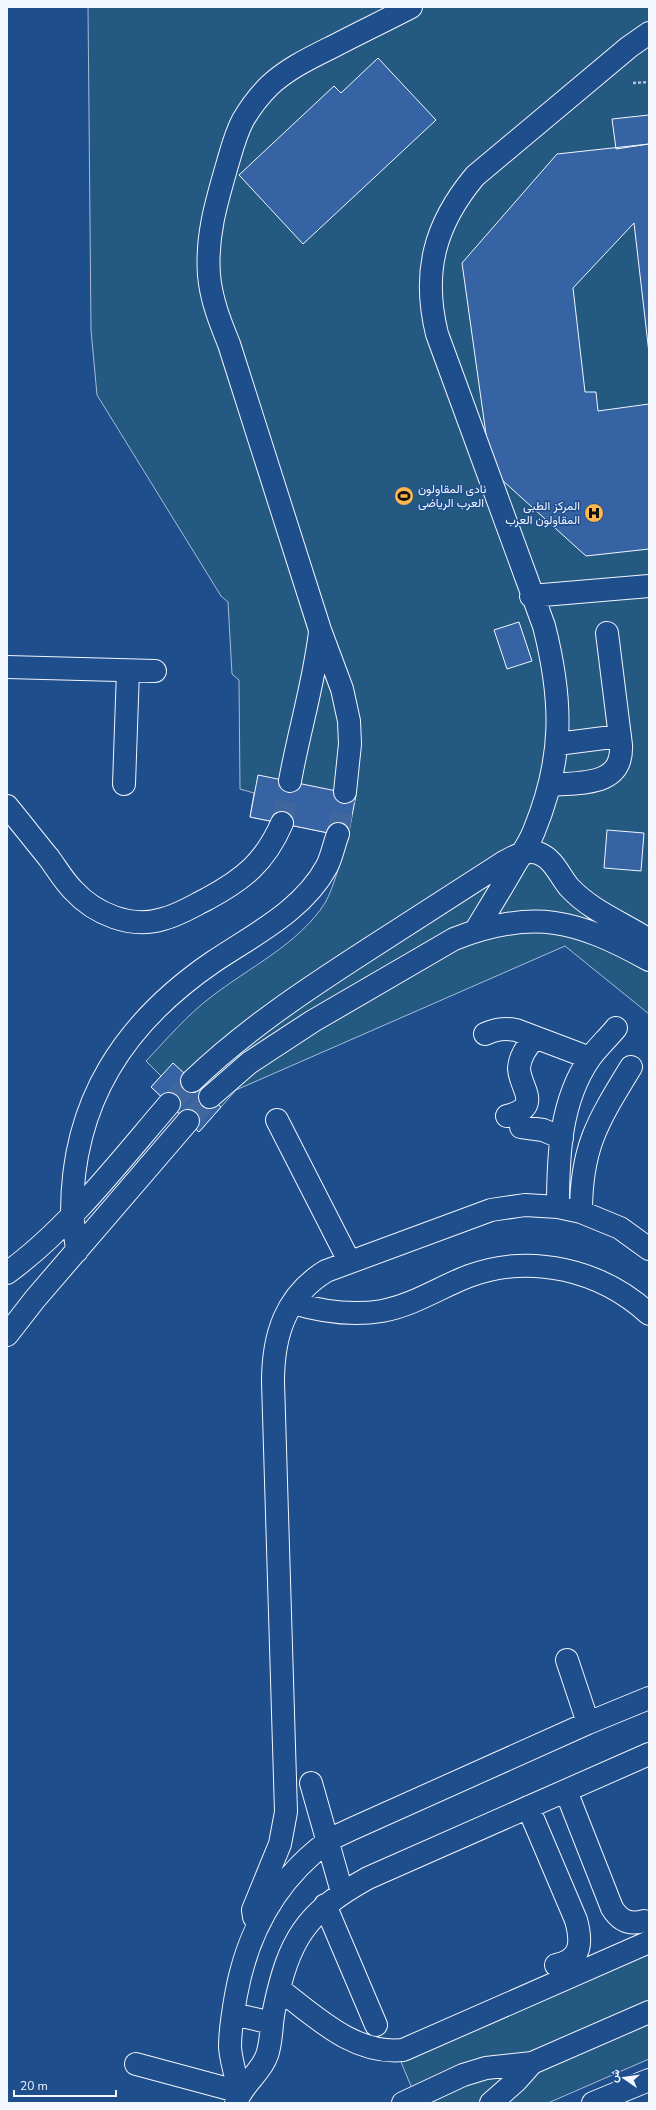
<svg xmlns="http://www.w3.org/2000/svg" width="656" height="2110" font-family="'Nunito Sans',Vazirmatn,sans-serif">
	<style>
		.green { fill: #245a82; stroke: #a8bbd7 }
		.building { fill: #3563a3; stroke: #f2f6ff }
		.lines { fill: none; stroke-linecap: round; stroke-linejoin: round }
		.minor-tunnel { stroke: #3f679d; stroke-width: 22; stroke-dasharray: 22 11; stroke-linecap: butt }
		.minor-casing { stroke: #f2f6ff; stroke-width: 24 }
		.path { stroke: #b3c4dc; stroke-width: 2.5; stroke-dasharray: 3 2; stroke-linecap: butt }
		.minor { stroke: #1f4e8c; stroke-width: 22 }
		.labels { text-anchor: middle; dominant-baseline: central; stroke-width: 3; stroke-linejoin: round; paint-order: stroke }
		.poi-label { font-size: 12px; fill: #f2f6ff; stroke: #1f4e8c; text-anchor: start }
	</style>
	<rect width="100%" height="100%" fill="#1f4e8c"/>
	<path class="green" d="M88,7H649V1014L565,946L236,1090L199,1132L151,1087L161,1076L146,1061C167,1039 187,1015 211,997C248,968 299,944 325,903C334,888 342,854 348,837L250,817L254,793L240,789L239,680L232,674L228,602L221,596L97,395L91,330Z
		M649,1952V2059L548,2103H418L401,2062Z"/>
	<path class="building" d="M378,58L436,120L303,244L239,175L334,86L341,93Z
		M649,115V144L616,149L612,119Z
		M649,144V353L634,223L573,288L585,392H596L598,411L649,404V549L586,556L491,470L462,263L557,154Z
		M519,622L532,661L507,669L494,630Z
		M258,775L356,795L348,837L250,817Z
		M607,830L644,833L641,871L604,868Z
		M173,1063L221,1107L199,1132L151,1087Z"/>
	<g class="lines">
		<path class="minor-tunnel" d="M282,823L290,781
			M338,834L345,792
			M169,1104L192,1081
			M188,1121L210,1097"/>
		<g class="minor-casing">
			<path id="minor" d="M531,596L649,586
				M7,667L155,671
				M557,744L620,736
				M290,781C299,731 314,683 320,632
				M124,784L128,671
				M551,785C581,782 623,787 621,745L607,633
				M345,792L350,744L349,721L342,689L320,630L229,344C220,322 211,299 209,275C206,235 217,200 228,162C232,148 236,133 243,120C250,108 259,96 269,86C288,68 312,57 336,45C361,32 386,20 411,7
				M7,806C21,823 35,841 49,858C57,869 64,881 73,890C95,914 131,929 163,919C179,915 193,906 207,899C244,879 265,862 282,823
				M476,930C488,910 501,889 513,868C520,856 529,844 534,831C564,758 563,701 544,626L437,334C422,273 434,225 475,176L629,47L649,33
				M485,1034C496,1029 504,1028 516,1030L590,1058
				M192,1081C245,1030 307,989 369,949C414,920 459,891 504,862C514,857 526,849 538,853C554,859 559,875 569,887C591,911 623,923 649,940
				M210,1097L249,1063L313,1021L454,939C533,908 577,920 649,960
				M507,1116C544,1107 519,1087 519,1068C520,1056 527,1046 535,1038
				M277,1120L349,1261
				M521,1127L543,1130L562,1138
				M558,1207C558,1156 560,1101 590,1058C597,1048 608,1038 616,1028
				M581,1212C581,1147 598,1121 631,1067
				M77,1251C76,1238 73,1225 72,1212C72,1102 124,1023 213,962C253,935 303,911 327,866C332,856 334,844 338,834
				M7,1273C68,1229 120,1161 169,1104
				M293,1303C323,1312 351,1316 382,1311C414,1305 440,1287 469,1276C531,1253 601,1270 649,1314
				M7,1335L35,1299L188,1121
				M567,1660L588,1723
				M311,1783L342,1892
				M566,1791L612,1908C620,1921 630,1925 644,1921
				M528,1807L576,1920C582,1942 582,1960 556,1965
				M325,1905L376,2025
				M258,1923L254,1917L253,1910L280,1844L286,1812L273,1382C273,1336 285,1296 326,1271L491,1210L525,1205L558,1207L581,1212L620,1228L649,1249
				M279,1989C316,2017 354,2055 403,2050L649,1942
				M233,2014L272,2023
				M136,2064L240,2092
				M240,2092C236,2077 231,2062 230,2047C230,2031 233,2012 236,1995C247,1934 276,1880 327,1842C335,1836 346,1832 354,1828L588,1723L649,1698
				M236,2103C242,2084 261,2073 267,2055C272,2041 271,2024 274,2010C289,1939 305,1913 368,1878L649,1754
				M403,2103L463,2075L486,2068L532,2063L649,2012
				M491,2103L516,2081L532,2063
				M593,2103L649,2080"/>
		</g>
		<path class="path" d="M633,83L649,82"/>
		<use href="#minor" class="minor"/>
	</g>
	<defs>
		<g id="stadium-disc" transform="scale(1)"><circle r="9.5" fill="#ffb74d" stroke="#1f4e8c"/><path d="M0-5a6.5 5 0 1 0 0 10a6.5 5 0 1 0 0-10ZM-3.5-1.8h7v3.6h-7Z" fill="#111"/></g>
		<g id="hospital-disc" transform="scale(1)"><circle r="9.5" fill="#ffb74d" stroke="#1f4e8c"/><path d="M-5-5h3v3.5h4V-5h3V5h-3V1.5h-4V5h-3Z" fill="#111"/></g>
	</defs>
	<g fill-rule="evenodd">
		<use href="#stadium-disc" x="404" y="496"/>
		<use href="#hospital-disc" x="594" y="513"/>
	</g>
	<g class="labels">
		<g class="poi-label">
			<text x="418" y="489">نادى المقاولون<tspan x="418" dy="14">العرب الرياضى</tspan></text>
			<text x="580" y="506" text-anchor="end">المركز الطبى<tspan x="580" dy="14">المقاولون العرب</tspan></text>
		</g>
	</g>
	<rect width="656" height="2110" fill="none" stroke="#f2f6ff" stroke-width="16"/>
	<g transform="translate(624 2078) rotate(283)" stroke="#1f4e8c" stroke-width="3" paint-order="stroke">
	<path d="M0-3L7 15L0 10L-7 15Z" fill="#f2f6ff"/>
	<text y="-6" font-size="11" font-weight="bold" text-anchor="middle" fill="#f2f6ff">ش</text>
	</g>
	<path d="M14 2090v6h102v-6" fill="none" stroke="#f2f6ff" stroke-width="2"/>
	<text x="20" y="2090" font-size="12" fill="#f2f6ff" stroke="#1f4e8c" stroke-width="3" paint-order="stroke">20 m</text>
</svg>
